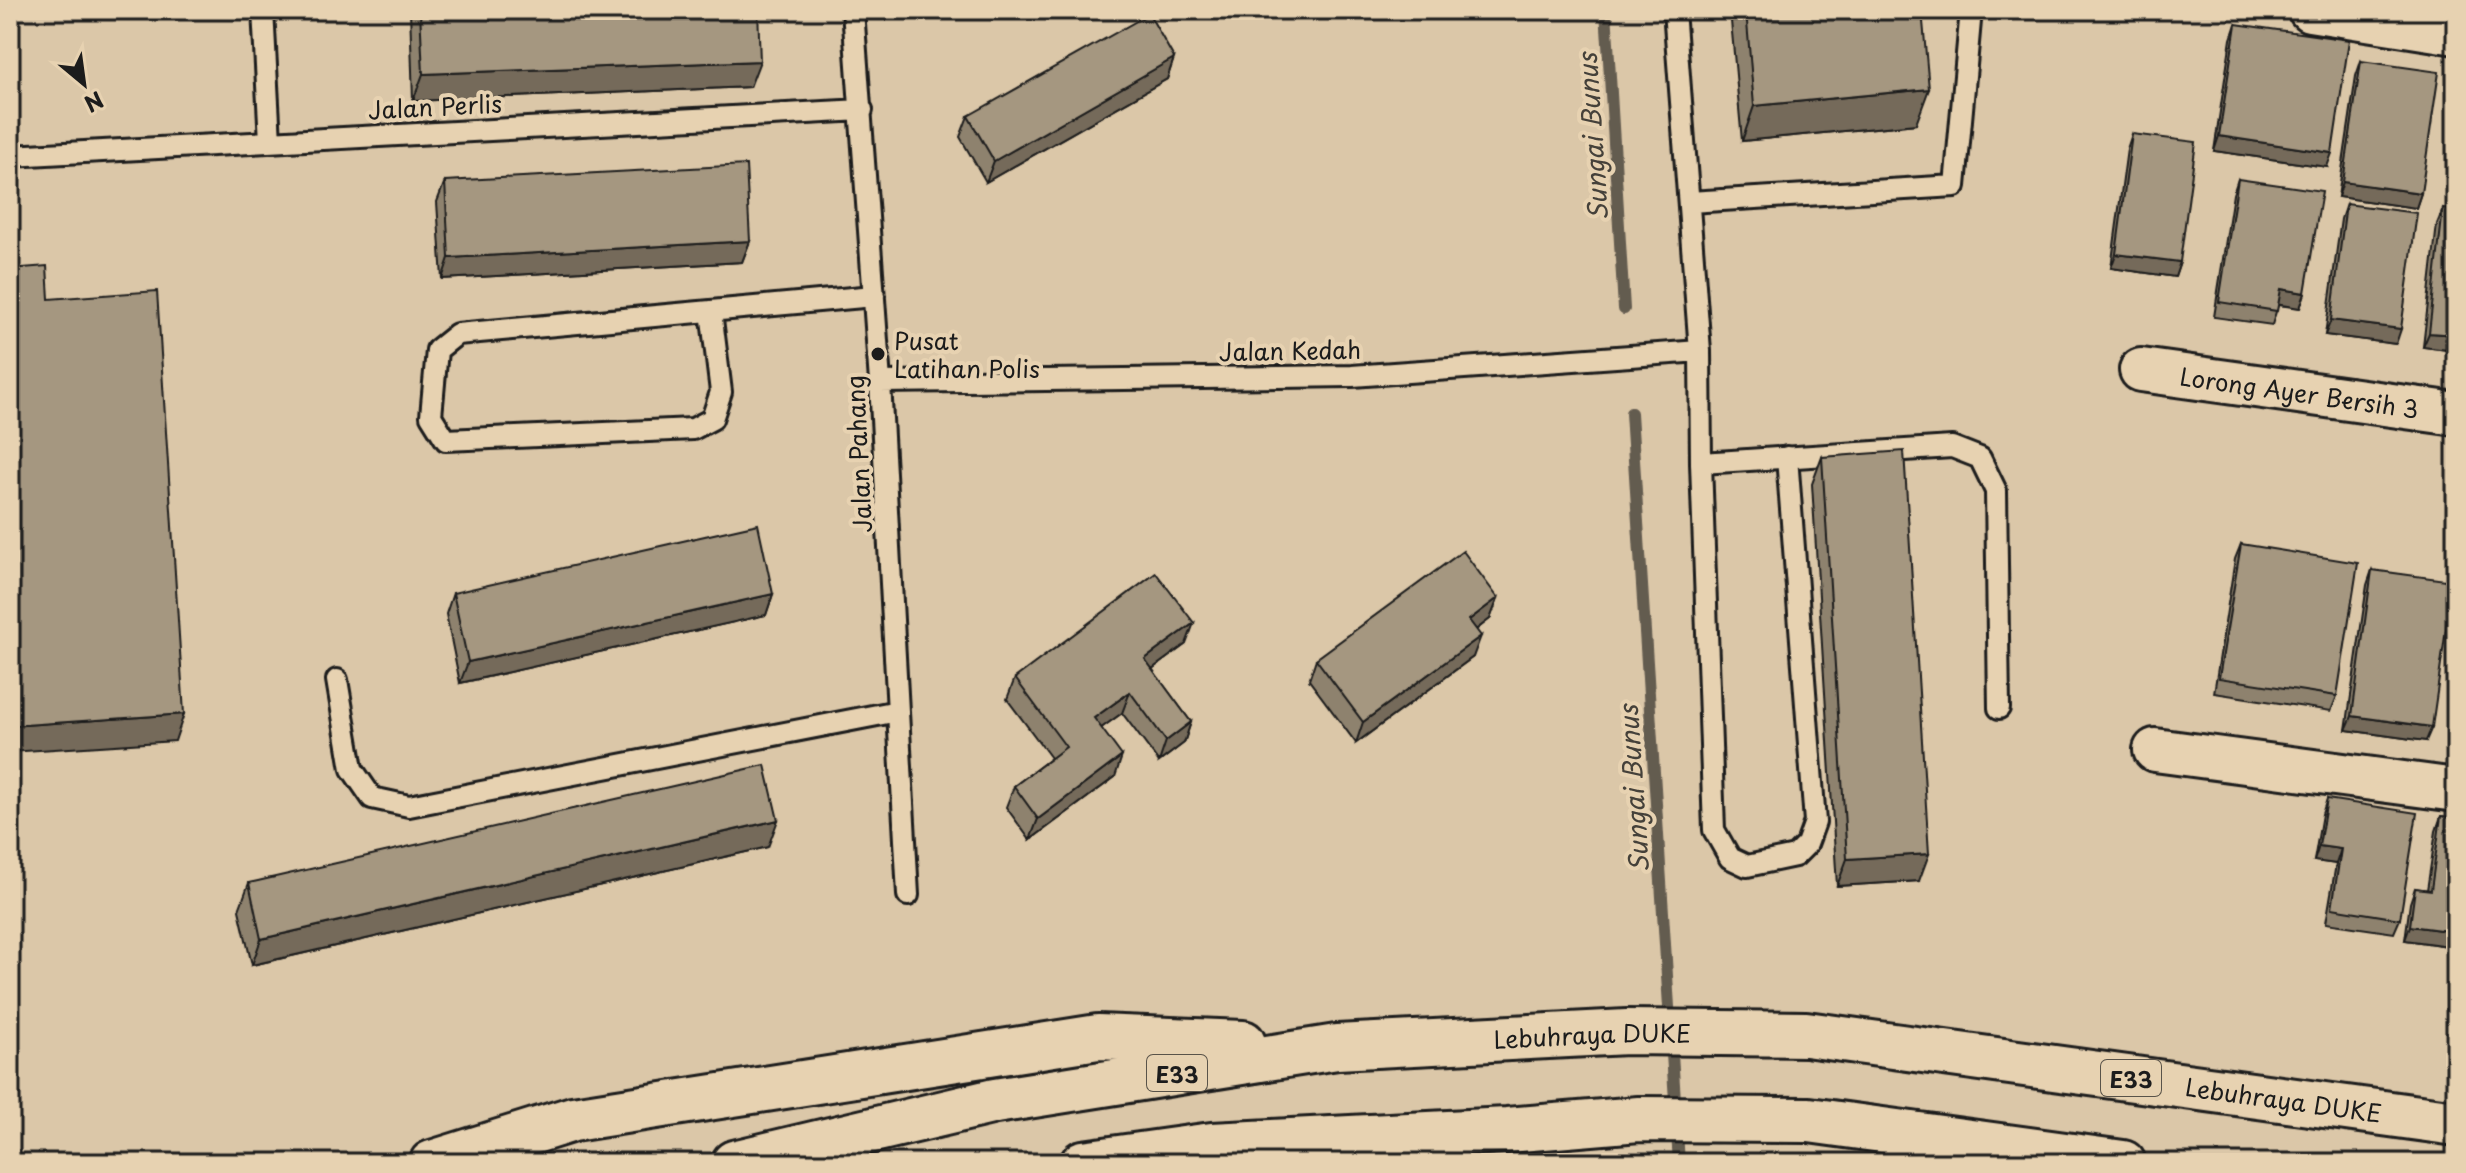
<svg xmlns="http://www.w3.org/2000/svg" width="2466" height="1173" font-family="'Playpen Sans',sans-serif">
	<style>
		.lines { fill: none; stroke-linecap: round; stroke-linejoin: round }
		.stream { stroke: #635b50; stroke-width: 12 }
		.service-casing { stroke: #1c1c1c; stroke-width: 26 }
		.minor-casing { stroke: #1c1c1c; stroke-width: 48 }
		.motorway-casing { stroke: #1c1c1c; stroke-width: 50 }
		.service { stroke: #e7d2b1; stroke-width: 20 }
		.minor { stroke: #e7d2b1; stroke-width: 42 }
		.motorway { stroke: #e7d2b1; stroke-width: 44 }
		.wall { fill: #8e826e; stroke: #1c1c1c; stroke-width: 2 }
		.shaded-wall { fill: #746a5a; stroke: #1c1c1c; stroke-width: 2 }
		.building { fill: #a59780; stroke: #1c1c1c; stroke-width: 2 }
		.poi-dot { fill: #1c1c1c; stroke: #e7d2b1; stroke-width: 3 }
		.labels { text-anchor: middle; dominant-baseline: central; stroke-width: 8; stroke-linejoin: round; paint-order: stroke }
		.shield { fill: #e7d2b1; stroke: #595349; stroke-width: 2 }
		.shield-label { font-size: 22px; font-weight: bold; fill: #1c1c1c }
		.street-label { font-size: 24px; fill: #1c1c1c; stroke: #e7d2b1 }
		.poi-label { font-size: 24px; fill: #1c1c1c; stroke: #e7d2b1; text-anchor: start }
		.water-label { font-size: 26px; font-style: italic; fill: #45413a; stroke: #e7d2b1 }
	</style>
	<rect width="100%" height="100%" fill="#dbc7a8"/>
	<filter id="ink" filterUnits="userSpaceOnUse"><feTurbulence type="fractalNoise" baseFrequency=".0125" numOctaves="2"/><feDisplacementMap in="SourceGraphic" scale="16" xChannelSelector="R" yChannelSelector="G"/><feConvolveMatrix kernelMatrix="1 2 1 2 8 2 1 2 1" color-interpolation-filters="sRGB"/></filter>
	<g filter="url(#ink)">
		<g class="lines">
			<path class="stream" d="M1606,10L1624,309
				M1631,413L1679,1163"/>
			<g class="service-casing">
				<path id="service" d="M263,10L270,141
					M853,10L880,382L908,895
					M1674,10L1700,351L1701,463L1714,830L1730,858L1747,866L1795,856L1807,844L1815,822L1787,457
					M10,156L862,110
					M1689,202L1955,186L1971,10
					M711,311L721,392L712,419L693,429L446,440L431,416L437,350L457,334L874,296
					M880,382L1352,376L1700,351
					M1701,463L1952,447L1980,458L1996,491L1999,708
					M337,680L352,769L372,798L409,806L898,711"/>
			</g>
			<g class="minor-casing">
				<g id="minor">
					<path d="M2310,10L2456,33"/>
					<path id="s1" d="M2141,370L2456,414"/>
					<path d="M2155,750L2456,790"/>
				</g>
			</g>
			<g class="motorway-casing">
				<g id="motorway">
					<path d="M432,1163L573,1119L1098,1037L1243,1043"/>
					<path id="s2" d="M734,1163L995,1101L1337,1047L1627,1032L1806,1034L2456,1123"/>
					<path d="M1083,1163L1212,1145L1507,1130L1639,1119L1809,1120L2123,1163"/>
				</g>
			</g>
			<use href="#service" class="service"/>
			<use href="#minor" class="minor"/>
			<use href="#motorway" class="motorway"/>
		</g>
		<path class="wall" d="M410,10H758L750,87L413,101Z
			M1730,10H1922L1916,124L1742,141Z
			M2236,24L2327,167L2214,151L2231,39Z
			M1174,58L1167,79L986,182L960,137L968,116Z
			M2361,61L2421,193L2416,208L2338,197L2356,76Z
			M2132,134L2180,262L2175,277L2111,268L2127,149Z
			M2456,154V199L2449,198Z
			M2238,179L2305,293L2300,308L2278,305L2272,325L2214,317L2233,194Z
			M445,181L750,241L742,262L442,279L437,202Z
			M2346,204L2396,344L2325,335L2341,219Z
			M2443,209L2456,211V351L2423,347L2437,224Z
			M1822,457L1919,881L1837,886L1812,484Z
			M2241,544L2337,696L2331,711L2214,693L2235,559Z
			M2372,570L2426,741L2346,730L2367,585Z
			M453,593L773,594L766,615L460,683L446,614Z
			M1498,598L1490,619L1476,630L1473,657L1356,743L1309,680L1316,659Z
			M1186,644L1152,669L1191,722L1184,743L1159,762L1122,713L1101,728L1115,777L1030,840L1006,807L1014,786L1051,758L1007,699L1015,678Z
			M2456,687V716L2452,715Z
			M2327,799L2400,919L2394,933L2326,923L2336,864L2314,861L2322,814Z
			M2441,816L2456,818V947L2405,940L2410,903L2415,888L2427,890L2436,831Z
			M768,847L252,965L239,910L249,883Z"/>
		<path class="shaded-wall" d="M1174,58L1167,79L986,182L994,161Z
			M760,61L750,87L413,101L423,74Z
			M1929,89L1916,124L1742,141L1754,106Z
			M2219,136L2332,153L2327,167L2214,151Z
			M2343,182L2421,193L2416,208L2338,197Z
			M750,241L742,262L442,279L449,258Z
			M2116,254L2180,262L2175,277L2111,268Z
			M2281,289L2305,293L2300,308L2275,304Z
			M2331,320L2401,329L2396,344L2325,335Z
			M2429,333L2456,335V351L2423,347Z
			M773,594L766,615L460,683L468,662Z
			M1498,598L1490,619L1461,641L1469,620Z
			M1194,623L1186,644L1137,680L1145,659Z
			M1481,636L1473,657L1356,743L1363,722Z
			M1130,692L1122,713L1086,739L1094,718Z
			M184,714L175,741L10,752V726Z
			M2352,716L2432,727L2426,741L2346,730Z
			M1191,722L1184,743L1159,762L1166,741Z
			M1122,756L1115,777L1030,840L1038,819Z
			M778,820L768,847L252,965L261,939Z
			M2319,846L2341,849L2336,864L2314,861Z
			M1929,854L1919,881L1837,886L1847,859Z
			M2410,926L2456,932V947L2405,940Z"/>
		<path class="building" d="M420,10H758L760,61L423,74Z
			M1746,10H1922L1929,89L1754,106Z
			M1149,14L1174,58L994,161L968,116Z
			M2236,24L2349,40L2332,153L2219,136Z
			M2361,61L2439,72L2421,193L2343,182Z
			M2132,134L2196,142L2180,262L2116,254Z
			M746,165L750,241L449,258L445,181Z
			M2238,179L2322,191L2305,293L2281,289L2277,311L2219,302Z
			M2346,204L2417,213L2401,329L2331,320Z
			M2443,209L2456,211V335L2429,333Z
			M47,266L49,299L157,291L184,714L10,726V269Z
			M1904,451L1929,854L1847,859L1822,457Z
			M758,524L773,594L468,662L453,593Z
			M2241,544L2358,563L2337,696L2219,678Z
			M1463,551L1498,598L1469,620L1481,636L1363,722L1316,659Z
			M2372,570L2453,581L2432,727L2352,716Z
			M1156,573L1194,623L1145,659L1191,722L1166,741L1130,692L1094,718L1122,756L1038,819L1014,786L1066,747L1015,678Z
			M765,765L778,820L261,939L249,883Z
			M2327,799L2417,813L2400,919L2332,908L2341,849L2319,846Z
			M2441,816L2456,818V932L2410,926L2415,888L2431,890Z"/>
	</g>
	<circle class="poi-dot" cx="878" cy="354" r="8"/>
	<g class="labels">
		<g class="shield">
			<rect x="1147" y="1055" width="60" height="36" rx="6"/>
			<rect x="2101" y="1060" width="60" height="36" rx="6"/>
		</g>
		<g class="shield-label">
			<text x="1177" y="1073">E33</text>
			<text x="2131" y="1078">E33</text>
		</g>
		<g class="street-label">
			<text transform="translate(435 106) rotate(-3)">Jalan Perlis</text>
			<text transform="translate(1290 350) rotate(-1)">Jalan Kedah</text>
			<text stroke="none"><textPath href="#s1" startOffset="160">Lorong Ayer Bersih 3</textPath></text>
			<text transform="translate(858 454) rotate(-93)">Jalan Pahang</text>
			<text stroke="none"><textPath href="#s2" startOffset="870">Lebuhraya DUKE</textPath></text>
			<text stroke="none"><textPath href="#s2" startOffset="1566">Lebuhraya DUKE</textPath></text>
		</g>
		<g class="poi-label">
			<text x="894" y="340">Pusat<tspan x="894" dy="28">Latihan Polis</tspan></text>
		</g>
		<g class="water-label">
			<text transform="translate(1592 137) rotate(-94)">Sungai Bunus</text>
			<text transform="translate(1633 789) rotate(-94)">Sungai Bunus</text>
		</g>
	</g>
	<rect width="2466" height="1173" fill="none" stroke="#e7d2b1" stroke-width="40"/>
	<rect x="20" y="20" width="2426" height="1133" fill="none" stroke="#1c1c1c" stroke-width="3" filter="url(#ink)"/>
	<g transform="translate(84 84) rotate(151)" stroke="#e7d2b1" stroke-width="6" paint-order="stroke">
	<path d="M0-6L14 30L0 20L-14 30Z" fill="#1c1c1c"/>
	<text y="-12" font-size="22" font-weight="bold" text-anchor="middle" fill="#1c1c1c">N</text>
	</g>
</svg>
